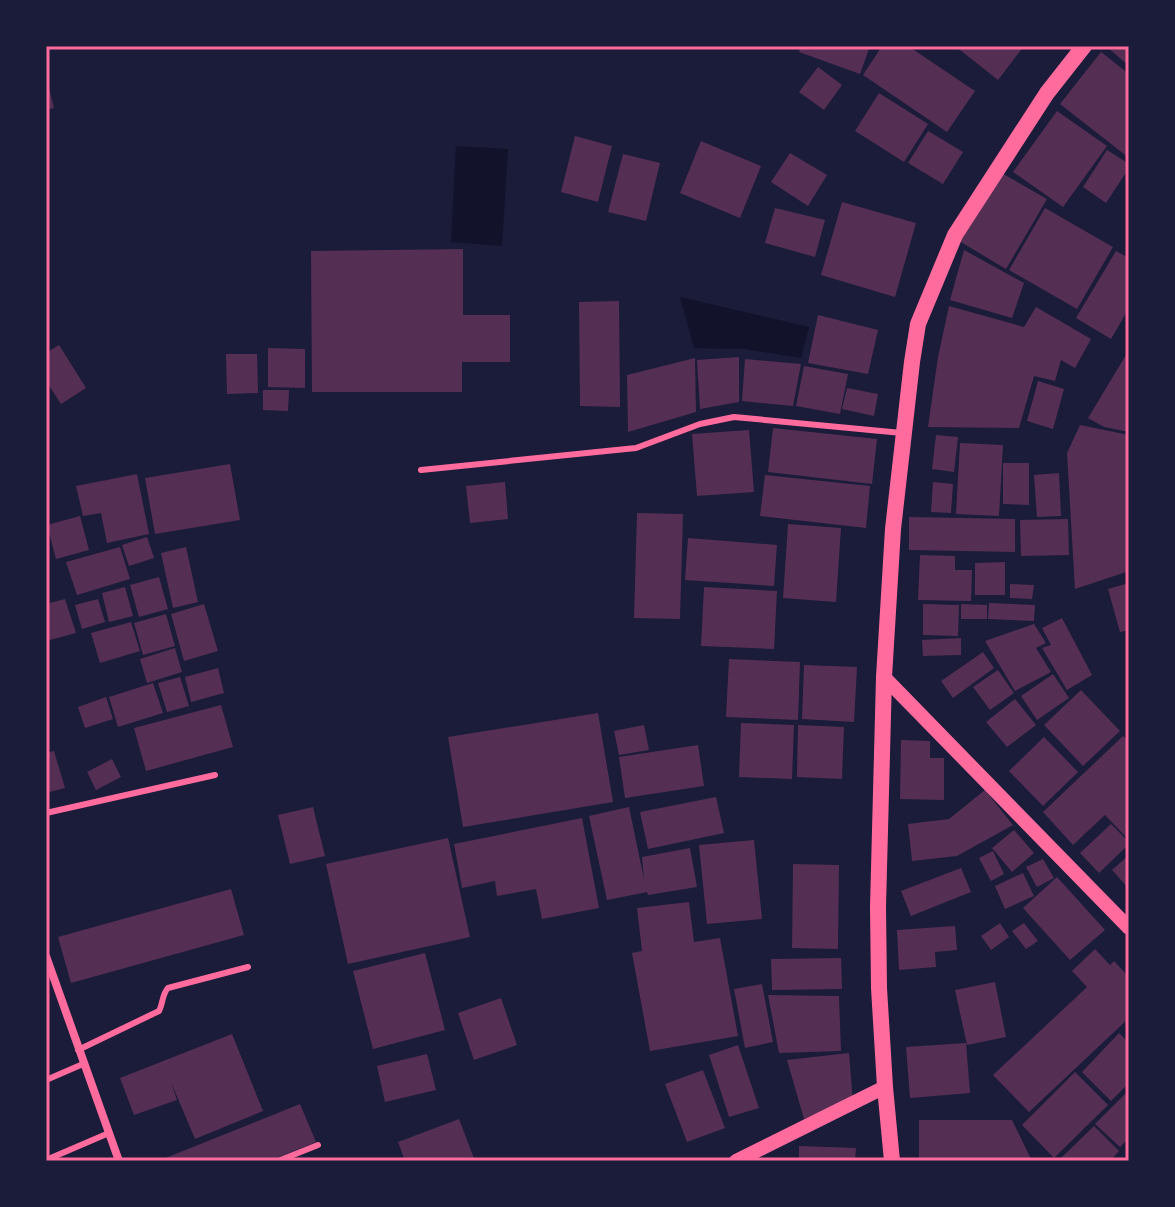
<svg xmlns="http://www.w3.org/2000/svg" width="1175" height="1207" font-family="Rubik,sans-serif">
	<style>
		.water { fill: #12122b }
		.building { fill: #542f53 }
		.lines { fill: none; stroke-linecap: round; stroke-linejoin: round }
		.service { stroke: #ff6b9d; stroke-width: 6 }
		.minor { stroke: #ff6b9d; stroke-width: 8 }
		.tertiary { stroke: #ff6b9d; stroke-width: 14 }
		.secondary { stroke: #ff6b9d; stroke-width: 16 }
		.neatline { fill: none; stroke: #ff6b9d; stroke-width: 3 }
	</style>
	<rect width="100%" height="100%" fill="#1b1b3a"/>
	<path class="water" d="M456,146L508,149L502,246L451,242Z
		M680,297L809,327L801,358L744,349L694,348Z"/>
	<path class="building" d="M801,46H870L860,74L799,52Z
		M882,46H908L975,91L947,132L863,75Z
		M955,46H1024L998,80Z
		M1106,46H1129V66Z
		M1101,52L1129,74V158L1060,104Z
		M818,67L842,85L824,110L799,92Z
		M46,76L54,108L46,110Z
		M879,93L928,124L904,162L855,131Z
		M1057,111L1107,146L1063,207L1013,172Z
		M928,131L963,152L943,184L908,163Z
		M575,136L612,146L598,202L561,192Z
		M701,141L761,166L740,218L680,193Z
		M1107,150L1129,164V168L1106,203L1083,187Z
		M790,153L827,175L808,206L771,182Z
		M623,154L660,163L646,221L608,212Z
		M1000,172L1047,199L1006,269L959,241Z
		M842,202L916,223L895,297L821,275Z
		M775,208L825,220L815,257L765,243Z
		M1045,208L1113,247L1077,309L1009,270Z
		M463,249V315H510V362H462V392H312L311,251Z
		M964,250L1024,283L1012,318L950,300Z
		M1116,251L1129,258V308L1111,339L1076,318Z
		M619,301L620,407L580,406L579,302Z
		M949,306L1024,327L1036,307L1091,339L1075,368L1061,360L1055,381L1034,376L1019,428L928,427L938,357Z
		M818,315L878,330L868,374L808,363Z
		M59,345L86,388L61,404L46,381V353Z
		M268,348L305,349V388L268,387Z
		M1129,350V432L1104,427L1088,418Z
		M226,354H257L258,393L227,394Z
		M739,357V402L700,409L697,360Z
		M695,358L696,412L628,432L627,375Z
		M745,359L801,364L793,406L742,401Z
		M804,366L848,374L840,414L796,406Z
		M1038,381L1064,389L1053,429L1027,421Z
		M847,388L878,394L874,416L842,409Z
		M263,390H289L288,411L263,410Z
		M1080,425L1129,435V571L1075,589L1067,453Z
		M773,428L877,439L872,484L768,472Z
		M749,430L754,492L697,496L692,434Z
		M936,435L958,437L954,472L932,469Z
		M960,443L1003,445L999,516L956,514Z
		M1003,463H1029V505L1003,504Z
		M230,464L240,520L155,534L145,478Z
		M1059,473L1061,516L1037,517L1034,475Z
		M137,474L149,534L107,543L101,513L83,516L76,486Z
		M765,475L870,486L866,528L760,516Z
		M505,482L508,519L470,523L466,486Z
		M933,482L953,484L951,513L931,512Z
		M637,513L683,514L680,619L634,618Z
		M80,516L89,550L56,559L47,525Z
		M909,517L1015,519V552L909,550Z
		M1068,519L1069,555L1021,556L1020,520Z
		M788,524L841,528L836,602L783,598Z
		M147,537L154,558L129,566L122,545Z
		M688,538L777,545L774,586L685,580Z
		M120,547L130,579L77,595L66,562Z
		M186,547L198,602L173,608L161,553Z
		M920,555L955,556V570H972L971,601L918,600Z
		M1005,562V595H975V563Z
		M159,577L168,609L139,617L130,585Z
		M1129,583V630L1120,632L1108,589Z
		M1010,584L1034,585L1032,599L1010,598Z
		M125,587L133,616L109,622L102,593Z
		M704,587L777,591L774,649L701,646Z
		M65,599L76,633L46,641V604Z
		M98,599L105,622L82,629L75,605Z
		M989,603L1035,605L1034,621L988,619Z
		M204,604L218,651L184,661L171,614Z
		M923,604L959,605L958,636L923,635Z
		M961,604L987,605V619H961Z
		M166,614L175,646L143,655L134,623Z
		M1062,618L1092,675L1067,690L1042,648L1051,645L1042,628Z
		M131,622L140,651L100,663L91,633Z
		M1034,624L1046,643L1036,648L1051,672L1015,691L985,641Z
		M961,638V655L923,656L922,640Z
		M175,648L182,672L147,683L140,659Z
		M983,652L994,668L953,698L941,681Z
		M729,659L800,662L798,720L726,717Z
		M804,665L857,667L854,722L802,719Z
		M218,668L224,693L191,702L185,677Z
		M998,670L1014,693L990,710L973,687Z
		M1053,674L1069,698L1037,720L1021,696Z
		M180,677L189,706L167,712L158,683Z
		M153,683L163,713L118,727L109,697Z
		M1081,690L1120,731L1083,766L1044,725Z
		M106,697L113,719L85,728L78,707Z
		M1015,699L1036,725L1007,747L986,722Z
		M221,705L233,747L146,771L134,728Z
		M598,713L613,802L463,827L448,737Z
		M741,723L794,725L792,779L739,777Z
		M644,725L649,750L619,755L614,731Z
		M798,725L844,727L842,779L797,777Z
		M1123,736L1129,741V840L1105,815L1073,845L1043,812Z
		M1044,737L1078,772L1043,806L1009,771Z
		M901,740L930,741V758H944V800L900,799Z
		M698,745L704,786L625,798L619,757Z
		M54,751L65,788L46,793V753Z
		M112,759L121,777L96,790L87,772Z
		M985,790L1013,825L957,856L912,861L908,824L949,819Z
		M716,797L724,833L648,849L640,812Z
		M313,807L325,856L290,864L278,815Z
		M629,807L644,879L642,857L690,848L697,887L648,895L647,892L607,900L589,816Z
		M582,818L599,908L542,919L536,889L497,896L495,881L462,888L454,844Z
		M1111,824L1129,842V844L1099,873L1080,853Z
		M1014,830L1034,853L1012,872L992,848Z
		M448,838L470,937L348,964L326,864Z
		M754,840L762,919L707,924L699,845Z
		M993,851L1004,874L991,881L979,858Z
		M1129,855V889L1112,870Z
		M1043,859L1054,878L1037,887L1026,867Z
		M793,864L839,865L838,949L792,948Z
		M961,868L971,892L911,916L901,891Z
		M1023,873L1034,896L1005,909L995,886Z
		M1057,877L1105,930L1070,960L1023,908Z
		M231,889L244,935L71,983L58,937Z
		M689,902L694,942L720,938L738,1036L650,1051L632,953L642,951L637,908Z
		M1000,923L1009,937L991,950L981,936Z
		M1024,923L1038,941L1026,949L1012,931Z
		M955,926L957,950L935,952L936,967L899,970L897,930Z
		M1095,949L1110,965L1114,961L1129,977V1018L1029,1112L993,1075L1087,987L1072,971Z
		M425,953L445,1030L373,1049L353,971Z
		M841,958L842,989L772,990L771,959Z
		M995,982L1006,1037L967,1045L955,990Z
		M762,984L773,1042L745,1048L734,989Z
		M768,995L839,996L841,1051L779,1053Z
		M501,998L517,1045L474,1060L458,1013Z
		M1119,1033L1129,1043V1083L1111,1101L1082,1072Z
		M232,1034L263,1111L195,1139L171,1082L177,1100L134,1115L120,1078Z
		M966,1043L970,1093L910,1098L906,1047Z
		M738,1045L759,1108L729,1117L709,1055Z
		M849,1053L853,1102L804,1119L787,1060Z
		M427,1054L436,1090L385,1102L377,1066Z
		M703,1070L725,1128L687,1142L665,1084Z
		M1075,1072L1108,1105L1054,1158L1022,1125Z
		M1129,1090V1138L1120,1147L1095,1124Z
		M300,1104L316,1142L269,1161H158Z
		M459,1119L475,1161H405L398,1142Z
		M919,1120H1012L1032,1161H919Z
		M1094,1126L1119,1151L1110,1161H1065L1061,1158Z
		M799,1146L856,1148L855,1161H799Z"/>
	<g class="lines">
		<path class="service" d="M421,470L636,448L700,424L734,417L902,433
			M46,813L215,775
			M78,1050L159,1011C163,1004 162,994 168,988L248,967
			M46,1080L83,1064
			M46,1160L109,1133
			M278,1161L318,1145"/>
		<path class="minor" d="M46,956L119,1161"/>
		<path class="tertiary" d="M884,677L1129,928
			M736,1161L885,1087"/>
		<path class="secondary" d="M892,1161L885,1087L879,988L878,907L884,677L893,529L912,362L918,324L955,235L1047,93L1084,46"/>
	</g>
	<rect width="1175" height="1207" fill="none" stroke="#1b1b3a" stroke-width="96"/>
	<rect x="48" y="48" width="1079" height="1111" class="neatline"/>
</svg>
